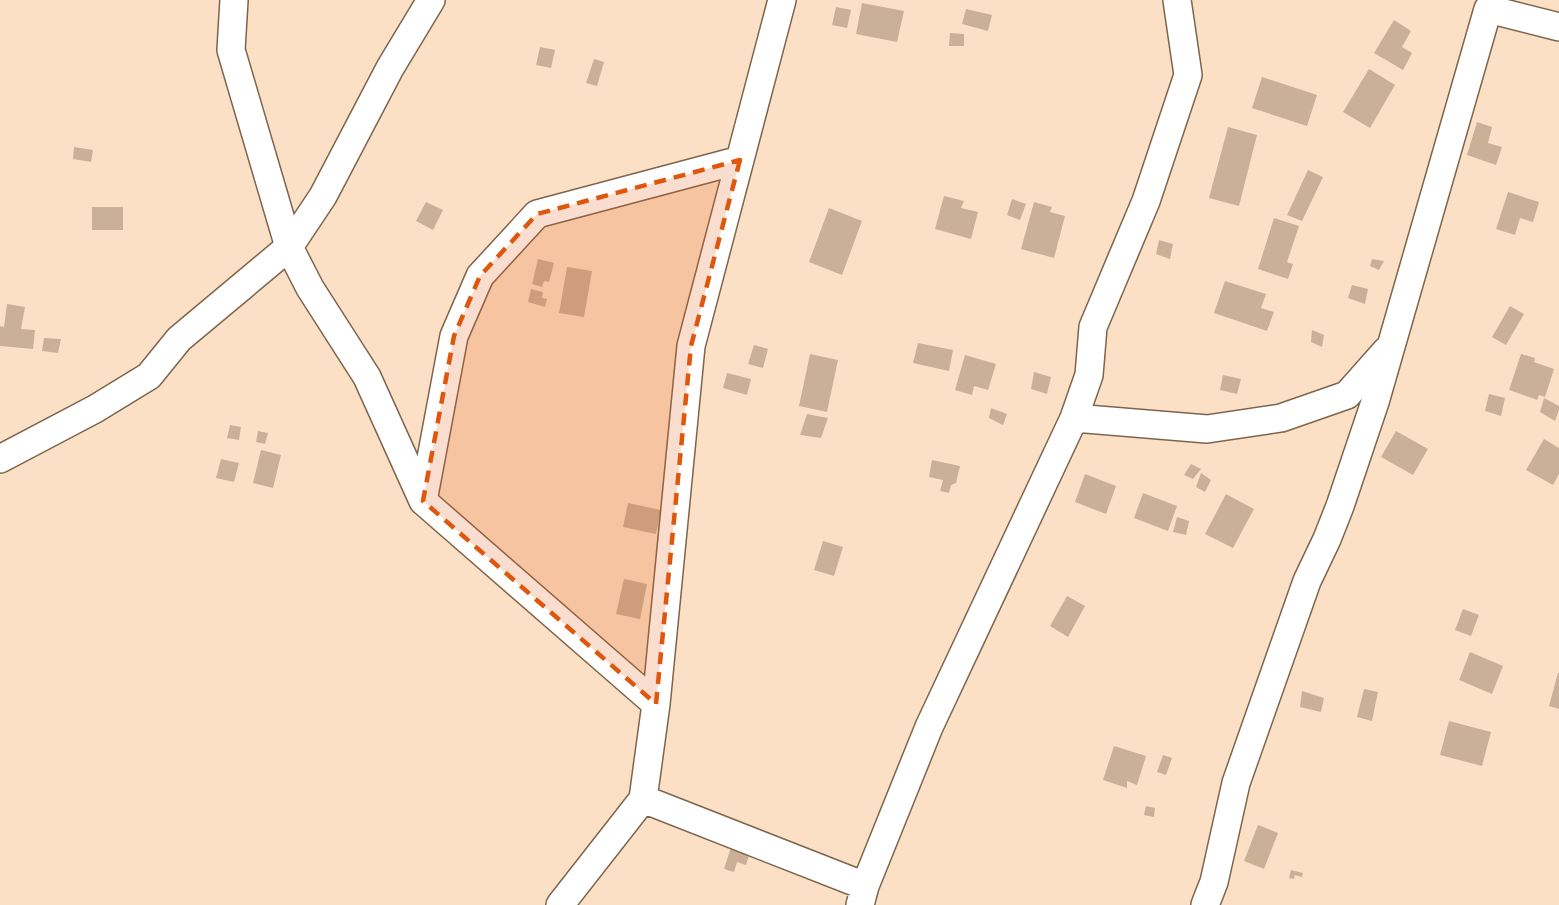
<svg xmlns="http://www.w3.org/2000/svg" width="1559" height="905" font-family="Inter,sans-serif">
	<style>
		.building { fill: #cab096 }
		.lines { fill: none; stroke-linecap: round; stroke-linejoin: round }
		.minor-casing { stroke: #7d654d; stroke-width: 30 }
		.minor { stroke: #fff; stroke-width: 27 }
		.marked { fill: #df570d; fill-opacity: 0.2; stroke: #df570d; stroke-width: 4.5; stroke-dasharray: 12 8; stroke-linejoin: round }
	</style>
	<rect width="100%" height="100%" fill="#fce0c5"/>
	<path class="building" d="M862,3L904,11L897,42L856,34Z
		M836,7L851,10L847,28L832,25Z
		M966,9L992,15L988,31L962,24Z
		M1394,20L1411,31L1402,47L1412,53L1403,70L1374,53Z
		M950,33L964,34V46H949Z
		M540,47L555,50L551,68L536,65Z
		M594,59L604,62L597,86L586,83Z
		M1369,69L1395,85L1370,128L1343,112Z
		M1262,77L1317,95L1307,126L1252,108Z
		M1477,122L1492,127L1488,143L1502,147L1496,165L1467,155Z
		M1228,127L1257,135L1239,206L1209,198Z
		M74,147L93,150L91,162L73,159Z
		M1308,170L1323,177L1302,221L1287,215Z
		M1508,192L1539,202L1533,222L1520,218L1515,235L1496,229Z
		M944,196L964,201L961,208L978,212L971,239L935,229Z
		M1012,199L1026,204L1020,220L1007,215Z
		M426,202L443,210L433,230L416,221Z
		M1034,202L1052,207L1050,212L1065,216L1054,258L1021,249Z
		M92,207H123V230H92Z
		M829,208L862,221L842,275L809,262Z
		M1274,218L1299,226L1287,262L1293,264L1288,279L1258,269Z
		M1159,240L1173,244L1170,259L1156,254Z
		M538,259L554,263L549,282L544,281L542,287L532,284Z
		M1372,259L1384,261L1379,270L1370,266Z
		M567,267L592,271L584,317L559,313Z
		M1225,281L1266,294L1261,308L1274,312L1267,331L1214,313Z
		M1352,285L1368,289L1365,304L1348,298Z
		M531,289L543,292L542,298L547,299L545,307L528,302Z
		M7,304L25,307L21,329L35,330L33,349L0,346V326L4,327Z
		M1510,306L1524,314L1506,345L1492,337Z
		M1312,330L1324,335L1322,347L1311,342Z
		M44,338L61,339L58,353L42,351Z
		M918,343L953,350L949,371L913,363Z
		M754,345L768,349L763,368L748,364Z
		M810,354L838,360L827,412L799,406Z
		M1521,354L1535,358L1534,362L1554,369L1545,397L1539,395L1537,400L1509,390Z
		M965,355L996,364L988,390L974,386L972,395L955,390Z
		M1034,372L1051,377L1047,394L1031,389Z
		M727,373L751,379L747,395L723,388Z
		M1223,375L1241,379L1237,394L1220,390Z
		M1489,394L1505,398L1501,416L1485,411Z
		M1544,398L1559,406V410L1555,421L1540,412Z
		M991,408L1007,414L1003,425L989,418Z
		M807,414L828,418L821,438L800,435Z
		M230,425L241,427L239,440L227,438Z
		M258,431L268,433L265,444L256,442Z
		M1396,431L1428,449L1413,475L1381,457Z
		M1544,439L1559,448V474L1553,485L1526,470Z
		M261,450L281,455L273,488L253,483Z
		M221,459L239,463L234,482L216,478Z
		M932,460L960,466L956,483L951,485L949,493L940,491L943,480L929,477Z
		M1191,464L1201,469L1193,479L1184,475Z
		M1201,473L1211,480L1205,492L1196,487Z
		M1085,474L1116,486L1106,514L1075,502Z
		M1143,493L1177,506L1168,531L1134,518Z
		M1226,494L1254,509L1233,548L1205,534Z
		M628,503L661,510L656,534L623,527Z
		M1177,517L1189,521L1186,535L1173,532Z
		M823,541L843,547L834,576L814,570Z
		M624,579L647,584L640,619L616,614Z
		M1067,596L1085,606L1068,637L1050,626Z
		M1463,609L1479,615L1471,636L1455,630Z
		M1470,652L1503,666L1492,694L1459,680Z
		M1558,673H1559V709L1549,706Z
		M1364,689L1378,692L1372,721L1357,717Z
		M1302,691L1324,698L1321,712L1300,707Z
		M1449,721L1491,732L1482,766L1440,755Z
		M1114,746L1146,756L1137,785L1127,781V788L1103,780Z
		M1163,755L1172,758L1166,775L1157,772Z
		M1146,806L1155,808L1154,817L1144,815Z
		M1258,825L1278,833L1264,869L1244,861Z
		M734,838L750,852L746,865L737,862L734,872L724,869Z
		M1291,870L1303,873L1302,877L1295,875L1294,879L1289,878Z"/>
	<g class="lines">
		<g class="minor-casing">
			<path id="minor" d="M234,0L231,50L289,247L310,288L367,377L423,501L656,704
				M1074,418L1207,429L1281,418L1347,395L1386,351
				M0,459L95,409L149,376L179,339L289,247L323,196L390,68L431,0
				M423,501L454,336L480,276L537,214L740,160
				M643,799L865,886
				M560,905L643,799L656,704L691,346L782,0
				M860,905L865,886L929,727L1074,418L1089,375L1093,327L1146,201L1188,75L1177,0
				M1205,905L1214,882L1236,783L1307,581L1327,539L1340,506L1375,402L1488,9L1559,27"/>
		</g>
		<use href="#minor" class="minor"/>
	</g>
	<path class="marked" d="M740,160L691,346L656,704L423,501L454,336L480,276L537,214Z"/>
</svg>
